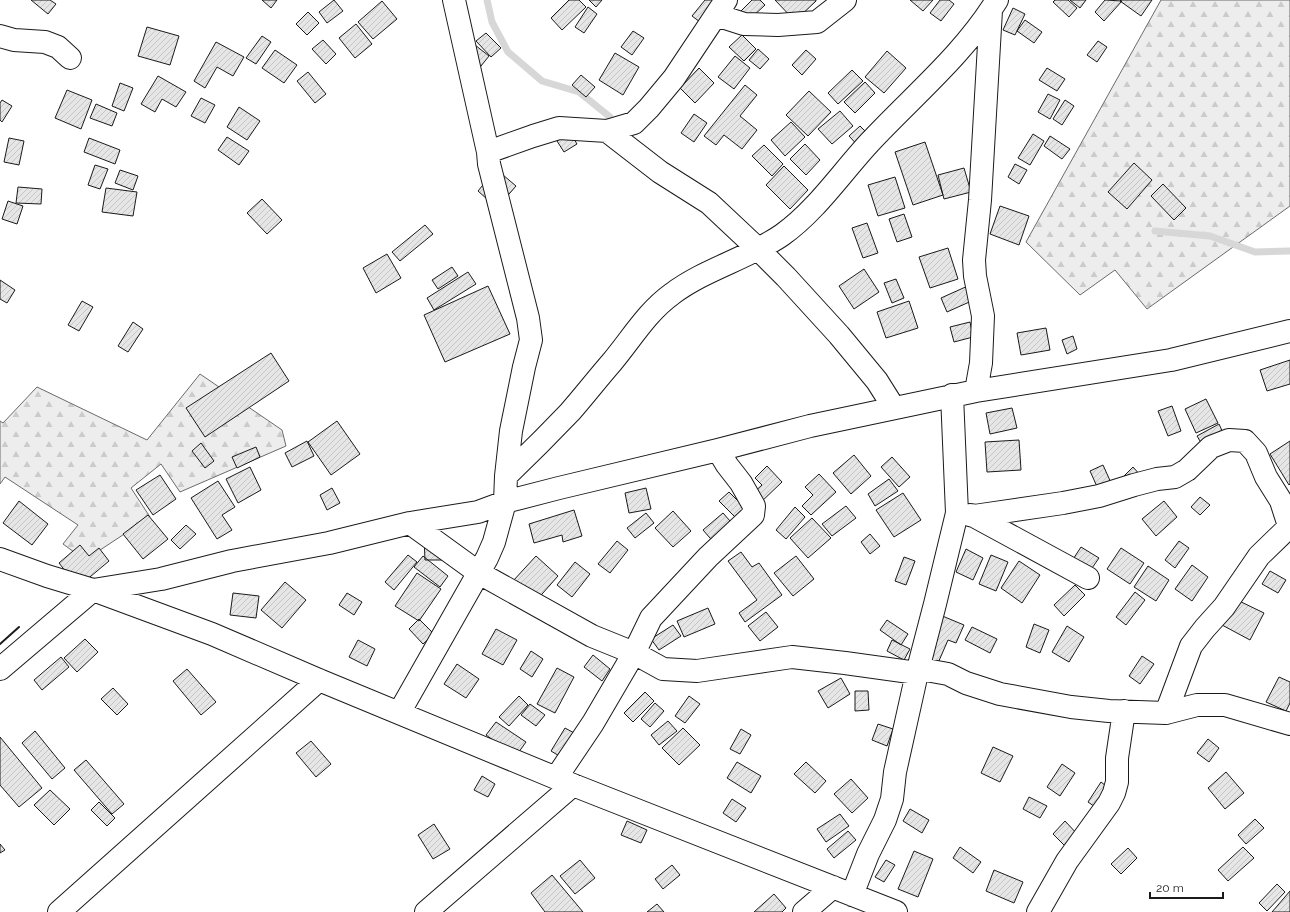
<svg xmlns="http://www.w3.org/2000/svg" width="1290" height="912" font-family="Raleway,sans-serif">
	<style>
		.forest { fill: url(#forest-firs); stroke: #6a6a6a }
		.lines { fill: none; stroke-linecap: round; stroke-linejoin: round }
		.stream { stroke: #d7d7d7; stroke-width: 7 }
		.building { fill: url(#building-hatch); stroke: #1a1a1a }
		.minor-casing { stroke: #1a1a1a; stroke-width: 24 }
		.minor { stroke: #fff; stroke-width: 22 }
		.wall { stroke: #1a1a1a; stroke-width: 2 }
	</style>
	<defs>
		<pattern id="forest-firs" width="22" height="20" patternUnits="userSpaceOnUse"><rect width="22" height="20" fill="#ededed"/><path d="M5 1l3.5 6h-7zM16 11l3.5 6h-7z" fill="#cbcbcb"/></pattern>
		<pattern id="building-hatch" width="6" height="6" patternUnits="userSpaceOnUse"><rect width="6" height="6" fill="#e6e6e6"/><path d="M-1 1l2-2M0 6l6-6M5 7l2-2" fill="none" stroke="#c5c5c5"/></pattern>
	</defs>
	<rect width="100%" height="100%" fill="#fff"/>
	<path class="forest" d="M1161,0H1290V206L1147,309L1115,270L1080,295L1026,242Z
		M200,374L282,430L286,446L180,492L161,464L131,488L150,517L85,560L63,544L78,525L5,477L0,484V421L3,423L37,387L147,440Z"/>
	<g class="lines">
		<path class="stream" d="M487,0L492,22L508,52L542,81L579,92L610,117
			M1155,231L1210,236L1255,252L1290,251"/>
	</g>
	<path class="building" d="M31,0H50L56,4L48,14Z
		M262,0H277L271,8Z
		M334,0L343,11L327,23L319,12Z
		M569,0H579L586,7L562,30L551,18Z
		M589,0H602L596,7Z
		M705,0H718L704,25L692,16Z
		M752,0H760L765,5L750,19L741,11Z
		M775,0H816V1L795,21Z
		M910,0H933L923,11Z
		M940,0H949L954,4L941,21L930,13Z
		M1055,0H1068L1077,8L1069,17L1053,2Z
		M1070,0H1086L1080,8Z
		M1105,0L1122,1L1104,21L1095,12Z
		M1121,0H1152L1141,16L1120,1Z
		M382,1L397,19L373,39L358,22Z
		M588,7L597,14L584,33L575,27Z
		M1013,8L1025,14L1015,35L1003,30Z
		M308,12L319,23L307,35L296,24Z
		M1025,20L1042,32L1034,43L1017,31Z
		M356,24L372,44L355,58L339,38Z
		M147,27L179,36L170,65L138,56Z
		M633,31L644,38L632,55L621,47Z
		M486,33L501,48L491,57L476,41Z
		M742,35L756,49L744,61L729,47Z
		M262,36L271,42L256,64L246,58Z
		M323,40L336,54L326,64L312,49Z
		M1098,41L1107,47L1097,62L1087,55Z
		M216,42L244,57L233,76L217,67L205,88L194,81Z
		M475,45L489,56L473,76L459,65Z
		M758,49L769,59L760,69L749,60Z
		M275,50L297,65L284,83L262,68Z
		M806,50L816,59L802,75L792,65Z
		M887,51L906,68L884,93L865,77Z
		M615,53L639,67L623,95L599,80Z
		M735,56L750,68L734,89L718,77Z
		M699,68L714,83L695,103L680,88Z
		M1047,68L1065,79L1057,91L1039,80Z
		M852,70L863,81L838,104L828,93Z
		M308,72L326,94L315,103L297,81Z
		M581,75L595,87L586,97L572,85Z
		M158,76L186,92L176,107L162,99L155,112L141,104Z
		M865,82L875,93L855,113L844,102Z
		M120,83L133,88L124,111L112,106Z
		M745,85L757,95L740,116L757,130L742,149L724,135L716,145L704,136Z
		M67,90L92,100L81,129L55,118Z
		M809,91L831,112L808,136L786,115Z
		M1048,94L1060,100L1050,119L1038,112Z
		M201,98L215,105L205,123L191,116Z
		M2,100L12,106L2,122L0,120V103Z
		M1065,100L1074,106L1062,125L1053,119Z
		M96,104L117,113L112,126L90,118Z
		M239,107L260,121L247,140L227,127Z
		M840,111L853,126L832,144L818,129Z
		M694,114L707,123L694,142L681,133Z
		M791,122L805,137L785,156L771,140Z
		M860,126L874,140L863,151L849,136Z
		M570,132L577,144L564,152L557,141Z
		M1033,134L1044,141L1030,165L1018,158Z
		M1050,136L1070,149L1062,159L1044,146Z
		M227,137L249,151L239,165L218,150Z
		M9,138L24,141L19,165L4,162Z
		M89,138L120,150L115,164L84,152Z
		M925,142L943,195L913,205L895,152Z
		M805,144L820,160L806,175L790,159Z
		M764,145L783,164L772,176L752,156Z
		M1134,163L1152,180L1127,209L1108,192Z
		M1015,164L1027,170L1019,184L1008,177Z
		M95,165L108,169L100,189L88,185Z
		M784,166L808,190L790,209L766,185Z
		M964,168L971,192L944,199L938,175Z
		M496,169L516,186L497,208L478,191Z
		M120,170L138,176L133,190L115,183Z
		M895,177L905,208L878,216L868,185Z
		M1163,184L1186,208L1174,220L1151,196Z
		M18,187L42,189L41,204L16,203Z
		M106,188L137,192L133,216L102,212Z
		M262,199L282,220L267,234L247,213Z
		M8,201L23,206L17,224L2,219Z
		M1000,206L1029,216L1019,245L990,234Z
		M904,214L912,237L897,242L889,219Z
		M867,223L878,253L863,258L852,228Z
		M425,225L433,234L400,261L392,252Z
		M948,248L958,279L930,288L919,257Z
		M387,254L401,278L376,293L363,268Z
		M452,267L458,276L438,289L432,280Z
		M864,269L879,292L854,309L839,286Z
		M468,272L476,284L434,310L427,298Z
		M896,279L904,298L892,303L884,283Z
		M0,280L15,290L7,303L0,299Z
		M970,285L976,299L947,312L941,298Z
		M488,286L510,334L445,362L424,315Z
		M82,301L93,307L79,331L68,325Z
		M909,301L918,328L886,338L877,312Z
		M133,322L143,329L128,352L118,346Z
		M970,322L973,337L954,342L950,327Z
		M1046,328L1050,350L1021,355L1017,333Z
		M1073,336L1077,349L1067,354L1062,340Z
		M271,353L289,381L205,437L186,408Z
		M1290,360V384L1267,391L1260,370Z
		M1206,399L1218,423L1196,433L1185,409Z
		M1172,406L1181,431L1168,436L1158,411Z
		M1012,408L1017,428L990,434L986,413Z
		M337,421L360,454L331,475L308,442Z
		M1219,424L1224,435L1203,446L1197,436Z
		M1019,440L1021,470L987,472L985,442Z
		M307,441L314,456L292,467L285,453Z
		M1290,441V484L1289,485L1270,454Z
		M201,443L214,461L205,468L192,451Z
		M256,447L260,457L237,468L232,457Z
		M854,455L871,476L851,494L833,473Z
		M892,457L910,477L899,487L881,467Z
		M1103,465L1112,485L1099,491L1090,471Z
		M767,466L782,482L759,504L751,495L762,485L755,478Z
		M250,467L261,490L238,503L226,479Z
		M1133,467L1141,476L1120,480Z
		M819,474L836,492L811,515L802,506L813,495L805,487Z
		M160,475L176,499L153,515L136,490Z
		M889,479L898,491L875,506L868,494Z
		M218,481L235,507L222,515L232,530L217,539L191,498Z
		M332,488L340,503L327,510L320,495Z
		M646,488L651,509L629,513L625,493Z
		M729,492L745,508L735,517L719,501Z
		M903,493L921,520L894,537L876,510Z
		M1200,497L1210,505L1200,515L1191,507Z
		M19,501L48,524L32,545L3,523Z
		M1164,501L1177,517L1156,536L1142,519Z
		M846,506L856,518L832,536L822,524Z
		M795,507L805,517L786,539L776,530Z
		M574,510L582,536L563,542L562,535L534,543L529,524Z
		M673,511L691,531L673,547L655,528Z
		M646,513L654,523L635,538L627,528Z
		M723,513L737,529L717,546L703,530Z
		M148,515L168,539L143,559L123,534Z
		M812,518L831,538L808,558L790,538Z
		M186,525L196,534L180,549L171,540Z
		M870,534L880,546L870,554L861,542Z
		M424,537H448V560H425Z
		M617,541L628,550L610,573L598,564Z
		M1179,541L1189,548L1175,568L1165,560Z
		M80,545L89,556L99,548L109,561L78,587L59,563Z
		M1081,547L1099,558L1083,581L1066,570Z
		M1121,548L1144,563L1130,584L1107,569Z
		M966,549L983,558L973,580L956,572Z
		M741,552L752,567L759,563L782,595L745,622L739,613L757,600L728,561Z
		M408,555L417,562L394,590L385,582Z
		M991,555L1008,562L996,591L979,584Z
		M423,556L448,576L440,587L414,567Z
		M536,556L558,576L535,602L513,581Z
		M796,556L814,579L793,596L774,573Z
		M904,557L915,561L906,585L895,581Z
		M1019,561L1040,575L1022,603L1001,588Z
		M575,562L590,574L572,597L557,585Z
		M1192,565L1208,577L1192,601L1175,589Z
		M1148,566L1169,580L1156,601L1134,587Z
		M1270,571L1286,580L1278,593L1262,584Z
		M417,573L441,589L419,621L395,606Z
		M285,582L306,600L282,628L261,610Z
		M1075,585L1085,595L1064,616L1054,605Z
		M1135,592L1145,600L1126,625L1116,617Z
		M233,593L259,596L256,618L230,615Z
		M347,593L362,602L354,615L339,605Z
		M1235,599L1264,613L1250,640L1222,625Z
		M708,608L715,624L684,637L677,621Z
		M766,612L778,627L760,641L748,626Z
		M940,615L964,625L956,643L948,640L935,670L919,663Z
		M419,619L434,634L423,644L409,629Z
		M887,620L908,634L901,645L880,630Z
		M1034,624L1049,630L1040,653L1026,647Z
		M673,625L681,636L659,650L651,639Z
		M1067,626L1084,637L1069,662L1052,652Z
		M972,627L997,639L990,653L965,640Z
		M496,629L517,640L503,665L482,654Z
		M85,639L98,652L77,672L64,658Z
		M358,640L375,649L367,666L349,657Z
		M892,640L910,649L904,660L887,651Z
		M531,651L543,659L532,677L520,669Z
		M593,655L610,669L602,681L584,667Z
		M1142,656L1154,664L1140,684L1129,676Z
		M61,657L69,667L42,690L34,680Z
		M457,664L479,679L466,698L444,684Z
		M557,668L574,677L555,713L537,704Z
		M187,669L216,702L201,715L173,681Z
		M1279,677L1290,682V703L1286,711L1266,702Z
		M841,678L850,694L828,708L818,691Z
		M113,688L128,704L117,715L101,699Z
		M855,691H868L869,710L855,711Z
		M645,692L654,701L633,722L624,713Z
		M519,696L528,705L509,726L499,717Z
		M689,696L700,704L685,723L675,716Z
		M655,703L664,711L650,727L641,719Z
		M530,704L545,715L536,726L521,715Z
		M668,721L677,731L659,745L651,735Z
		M496,722L526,742L516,756L486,735Z
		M878,724L893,729L887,746L872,740Z
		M565,728L576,734L561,757L551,751Z
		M683,728L700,745L679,765L662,748Z
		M741,729L751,735L740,754L730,749Z
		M35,731L65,768L52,779L22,743Z
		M0,737L42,788L19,807L0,785Z
		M1208,739L1219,748L1209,762L1197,753Z
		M311,741L331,764L316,777L296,753Z
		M993,747L1013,756L1000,782L981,773Z
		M86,760L124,804L112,814L74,770Z
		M737,762L761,776L751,793L727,778Z
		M806,762L826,781L815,793L794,774Z
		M1062,764L1075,773L1060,796L1047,787Z
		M1226,772L1244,793L1225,809L1208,788Z
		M482,776L495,784L488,797L474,790Z
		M851,779L868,798L852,813L834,794Z
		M1101,782L1111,790L1098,809L1088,802Z
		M50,790L70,809L54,825L34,805Z
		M1029,797L1047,806L1040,818L1023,809Z
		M732,799L746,808L736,822L723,813Z
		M99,802L115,818L107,826L91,810Z
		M910,809L929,820L922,833L903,821Z
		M840,814L849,826L826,842L817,829Z
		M1255,819L1264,828L1246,844L1238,835Z
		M627,821L647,830L641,843L621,835Z
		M1065,821L1079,836L1067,848L1053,834Z
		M434,824L450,849L433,859L418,835Z
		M848,831L856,840L834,858L827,849Z
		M0,844L5,850L0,853Z
		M960,847L981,862L973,873L953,858Z
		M1243,847L1254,858L1228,881L1218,870Z
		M1128,848L1137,858L1121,874L1111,864Z
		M914,851L933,859L918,897L898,889Z
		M580,860L595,878L575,894L560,876Z
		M886,860L895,865L884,882L875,877Z
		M672,865L680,875L663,889L655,879Z
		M994,870L1023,882L1014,903L986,891Z
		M552,875L583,912H545L531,893Z
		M1277,884L1285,892L1267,911L1259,903Z
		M1290,891V912H1272Z
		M774,894L786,908L782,912H754Z
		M657,904L664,912H647Z"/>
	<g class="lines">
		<g class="minor-casing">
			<path id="minor" d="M716,15L744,24L778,25L817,22L845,0
				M0,36L14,40L45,42L58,47L70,58
				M607,131L660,172L709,203L758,249L786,277L839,335L877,381L894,408
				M488,152L533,136L559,128L607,131L634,123L649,108L674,78L726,0
				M976,391L981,363L983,316L975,276L974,260L980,200L991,10
				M506,476C528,455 549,434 570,412C584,396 598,378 612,362C632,338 647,312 672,294C705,269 747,259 782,235C816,211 842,172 870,142C913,96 964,54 997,0
				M970,515L974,516L1088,578
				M974,516L1063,503L1099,496L1134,485L1157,479L1175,477L1187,470L1211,447L1229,440L1245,441L1256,453L1266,477L1281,501L1290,529
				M410,523L479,573L592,636L634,653L663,669L697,671L792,657L845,663L917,673L926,670L948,674L966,683L1000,694L1071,707L1109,711L1166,713L1197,705H1225L1290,724
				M0,559L47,576L93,590L212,634L319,680L573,785L896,912
				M0,669L93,590L161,579L232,561L329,543L410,523L478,512L505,502L559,488L718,450L810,426L976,391L1171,360L1290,331
				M399,713L487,558L494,542L505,502L506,476L511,431L524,367L531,340L528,318L489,164L488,152L454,0
				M1166,713L1191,646L1205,628L1224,607L1259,556L1290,526
				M556,778L593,723L634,653L651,618L708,557L753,515L754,506L741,483L727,465L718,450
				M852,895L868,854L885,820L892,799L895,772L917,673L935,604L957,513L952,395
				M59,912L319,680
				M426,912L573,785
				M804,912L833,887
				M1038,912L1067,861L1109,803L1114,793L1117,782V758L1124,711"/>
		</g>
		<use href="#minor" class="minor"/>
		<path class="wall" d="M0,644L19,627"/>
	</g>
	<path d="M1150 892v6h73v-6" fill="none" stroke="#1a1a1a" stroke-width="2"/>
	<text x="1156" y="892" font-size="12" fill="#1a1a1a" stroke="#ffffff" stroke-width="3" paint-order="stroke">20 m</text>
</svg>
